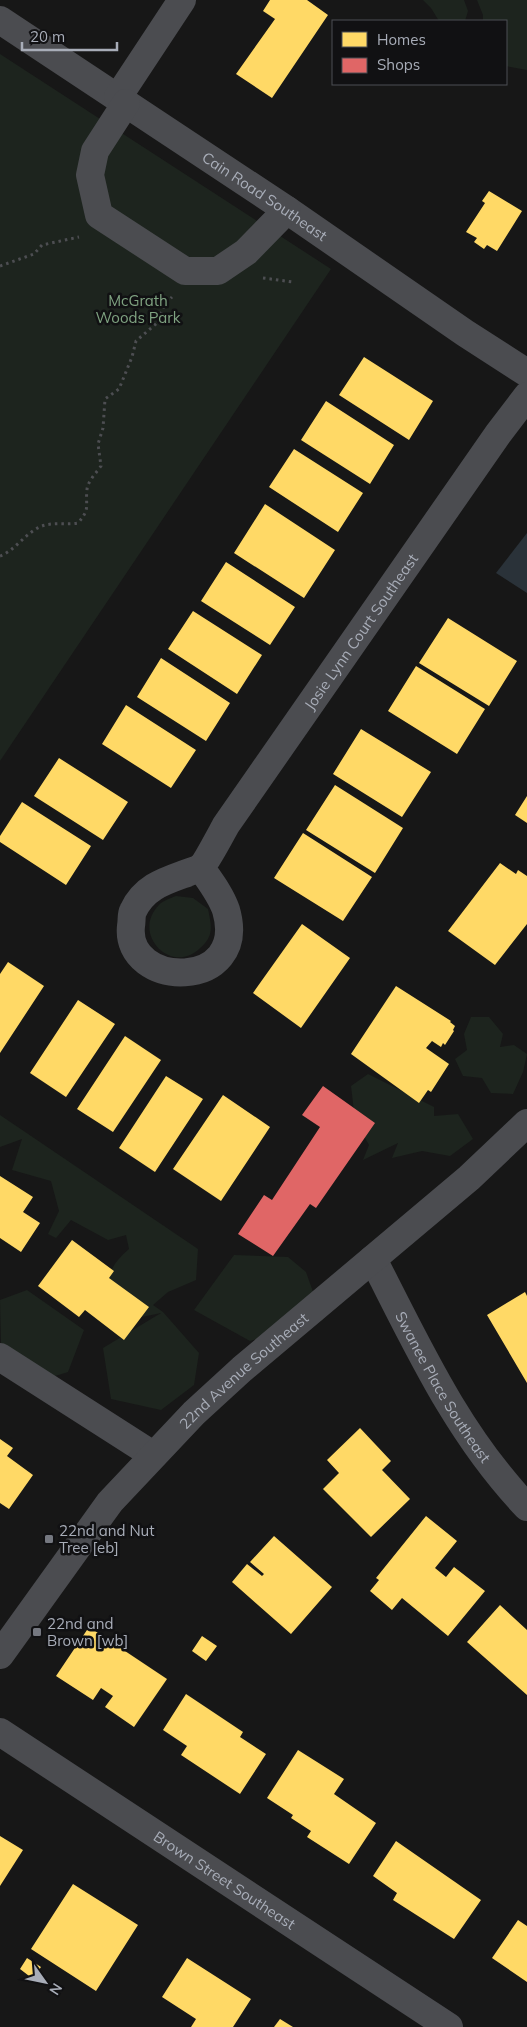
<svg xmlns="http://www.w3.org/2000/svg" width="527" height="2027" font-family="Mulish,sans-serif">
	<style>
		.green { fill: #1d241e }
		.water { fill: #2a3239 }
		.homes { fill: #ffd966 }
		.shops { fill: #e06666 }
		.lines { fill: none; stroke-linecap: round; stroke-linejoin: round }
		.path { stroke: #4d4e52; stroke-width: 3; stroke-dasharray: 2.5 4; stroke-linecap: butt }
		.minor { stroke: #4b4c50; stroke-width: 28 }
		.poi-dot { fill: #757880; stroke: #111113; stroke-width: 2 }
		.labels { text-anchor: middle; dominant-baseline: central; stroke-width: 5; stroke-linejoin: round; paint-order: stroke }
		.street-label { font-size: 15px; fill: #a8adb8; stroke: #111113 }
		.park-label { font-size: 15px; fill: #7fa381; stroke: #111113 }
		.poi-label { font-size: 15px; fill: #a8adb8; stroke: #111113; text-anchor: start }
	</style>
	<rect width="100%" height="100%" fill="#171717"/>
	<path class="green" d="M423,0H464L468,11L465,21H439L431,8Z
		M477,0H527V70L506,66V21H483V15Z
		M0,54L331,269L0,761Z
		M176,896L193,898L208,909C212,928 214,937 198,950C170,974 131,933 159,905C162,901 171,898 176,896Z
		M471,1017H489L503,1034L500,1047L514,1045L527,1054L523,1072L513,1094L491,1093L482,1078L463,1076L455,1059L467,1050L464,1034Z
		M368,1074L434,1107V1116L458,1114L473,1139L450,1156L422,1151L392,1158L398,1143L363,1160L369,1145L355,1120L351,1086Z
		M0,1115L198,1249L196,1280L168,1292L153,1305L163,1312L199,1353L194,1385L161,1410L111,1399L103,1348L161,1313L132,1319L107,1292C110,1270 112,1264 129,1249L126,1235L108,1240L71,1220L56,1238L48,1234L59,1211L51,1181L12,1170L22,1139L0,1147Z
		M234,1255L288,1257L306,1272L323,1320L250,1341L194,1310Z
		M27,1290L84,1330L68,1372L23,1386L1,1344L0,1300Z"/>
	<path class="water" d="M527,533V593L496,573Z"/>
	<path class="homes" d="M270,0H307L328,15L272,98L236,74L275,19L263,11Z
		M489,191L522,211L497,251L487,245L484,249L474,242L477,238L466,232L485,203L482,201Z
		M364,357L433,401L409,440L339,395Z
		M326,401L394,445L370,484L301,440Z
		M294,449L363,493L338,532L269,487Z
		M265,504L335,550L304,598L234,553Z
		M226,562L295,607L270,645L201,601Z
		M193,611L262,655L237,694L168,649Z
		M448,618L517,661L489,706L419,663Z
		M161,658L230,703L206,741L137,697Z
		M416,666L485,709L457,754L388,711Z
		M126,705L196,750L171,788L102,744Z
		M361,729L431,772L402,817L333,774Z
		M59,758L128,802L103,840L34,796Z
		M335,785L403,828L375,873L306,830Z
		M527,796V823L515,815Z
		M22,802L91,846L66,885L0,842V836Z
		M303,833L372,877L343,921L274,878Z
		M500,863L516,874L518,870L527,876V924L495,965L448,931Z
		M302,924L350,958L301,1028L253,993Z
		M8,962L44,986L0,1053V974Z
		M396,986L451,1021L450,1022L455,1026L453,1030L454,1031L445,1045L443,1043L441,1047L432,1041L426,1048L449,1064L431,1092L428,1090L419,1103L351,1054Z
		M78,1000L115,1024L66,1097L30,1073Z
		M125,1036L161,1060L113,1132L77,1109Z
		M166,1076L203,1099L155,1172L119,1148Z
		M223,1095L270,1127L221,1201L173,1169Z
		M0,1176L33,1197L23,1212L40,1223L21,1252L0,1238Z
		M72,1240L114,1271L109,1278L149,1307L124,1340L85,1310L79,1317L38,1286Z
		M525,1292L527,1296V1383L487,1315Z
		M360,1428L391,1461L382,1470L410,1499L371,1537L323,1489L339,1473L327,1460Z
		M0,1439L13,1448L7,1456L33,1475L9,1509L0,1503Z
		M426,1516L457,1541L435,1568L446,1577L454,1567L485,1591L448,1636L402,1598L392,1610L370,1591L379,1580L376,1578Z
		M274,1536L332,1587L291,1634L232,1582L247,1564L262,1576L264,1574L250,1562Z
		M500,1605L527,1630V1695L467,1642Z
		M89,1627L167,1679L134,1727L105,1707L113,1696L101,1688L93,1700L56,1676Z
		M202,1636L217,1646L206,1661L192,1651Z
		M186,1694L243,1732L240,1737L266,1754L240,1794L181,1755L187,1746L163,1730Z
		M298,1750L344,1779L334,1794L376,1823L349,1864L307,1837L311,1831L291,1818L293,1815L267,1798Z
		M0,1836L23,1850L0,1886Z
		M396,1841L481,1900L454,1939L393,1900L397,1893L373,1876Z
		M73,1884L138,1925L96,1991L31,1949Z
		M518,1920L527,1926V1982L492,1958Z
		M27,1958L41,1967L33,1979L20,1969Z
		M187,1958L251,1999L233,2027H191L196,2019L162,1997Z
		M280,2019L293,2027H274Z"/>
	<path class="shops" d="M323,1086L375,1123L316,1208L310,1204L273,1256L238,1234L264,1195L272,1200L320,1127L302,1115Z"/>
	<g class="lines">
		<path class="path" d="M0,266L34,254L42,245L79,237
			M263,278L293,282
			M0,556C16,550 26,532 42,526C53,522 67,525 78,523C91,508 85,506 87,490C87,482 97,472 101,466L98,444L103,428L105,399L119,389L132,357L136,341L157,323L165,304L172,297"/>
		<g class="minor">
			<path id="s1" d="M0,20L287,210L465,333L527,373"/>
			<path d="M118,97L182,0"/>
			<path d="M126,103L95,151L90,175L99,215L185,271H218L246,252L287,210"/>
			<path id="s2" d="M201,868C210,881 221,895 226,910C250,992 124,989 131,926C132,921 131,915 133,911C144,887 165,881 187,873C191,871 198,870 201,867C206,863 222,832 226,825L498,434L527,396"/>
			<path id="s3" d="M373,1259C418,1347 458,1435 527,1507"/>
			<path d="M0,1357L153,1455"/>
			<path id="s4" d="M0,1655L110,1502L194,1413L242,1369L469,1178L527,1123"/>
			<path id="s5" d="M0,1732L449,2027"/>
		</g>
	</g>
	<g class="poi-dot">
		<rect x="44" y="1534" width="10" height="10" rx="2.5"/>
		<rect x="32" y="1627" width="10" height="10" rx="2.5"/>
	</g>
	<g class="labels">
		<g class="street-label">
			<text stroke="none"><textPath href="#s1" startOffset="318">Cain Road Southeast</textPath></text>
			<text stroke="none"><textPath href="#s2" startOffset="602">Josie Lynn Court Southeast</textPath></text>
			<text stroke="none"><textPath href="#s4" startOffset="376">22nd Avenue Southeast</textPath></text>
			<text stroke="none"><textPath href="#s3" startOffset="146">Swanee Place Southeast</textPath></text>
			<text stroke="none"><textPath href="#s5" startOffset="269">Brown Street Southeast</textPath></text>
		</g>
		<g class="park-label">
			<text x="138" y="300">McGrath<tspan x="138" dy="17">Woods Park</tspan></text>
		</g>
		<g class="poi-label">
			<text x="59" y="1530">22nd and Nut<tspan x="59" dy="17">Tree [eb]</tspan></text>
			<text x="47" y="1623">22nd and<tspan x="47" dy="17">Brown [wb]</tspan></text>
		</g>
	</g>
	<rect x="332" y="20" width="175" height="65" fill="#111113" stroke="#4d4f55"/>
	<rect x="342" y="32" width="25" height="15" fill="#ffd966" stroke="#4d4f55"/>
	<text x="377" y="45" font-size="15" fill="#a8adb8">Homes</text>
	<rect x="342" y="58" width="25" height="15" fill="#e06666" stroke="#4d4f55"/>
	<text x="377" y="70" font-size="15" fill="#a8adb8">Shops</text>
	<g transform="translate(45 1982) rotate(123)" stroke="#111113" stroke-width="4" paint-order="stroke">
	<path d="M0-4L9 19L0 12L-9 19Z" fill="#a8adb8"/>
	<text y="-8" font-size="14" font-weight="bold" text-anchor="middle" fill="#a8adb8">N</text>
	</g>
	<path d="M22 42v8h95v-8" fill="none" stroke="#a8adb8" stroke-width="2.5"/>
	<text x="30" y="42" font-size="15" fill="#a8adb8" stroke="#111113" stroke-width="4" paint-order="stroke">20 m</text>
</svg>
